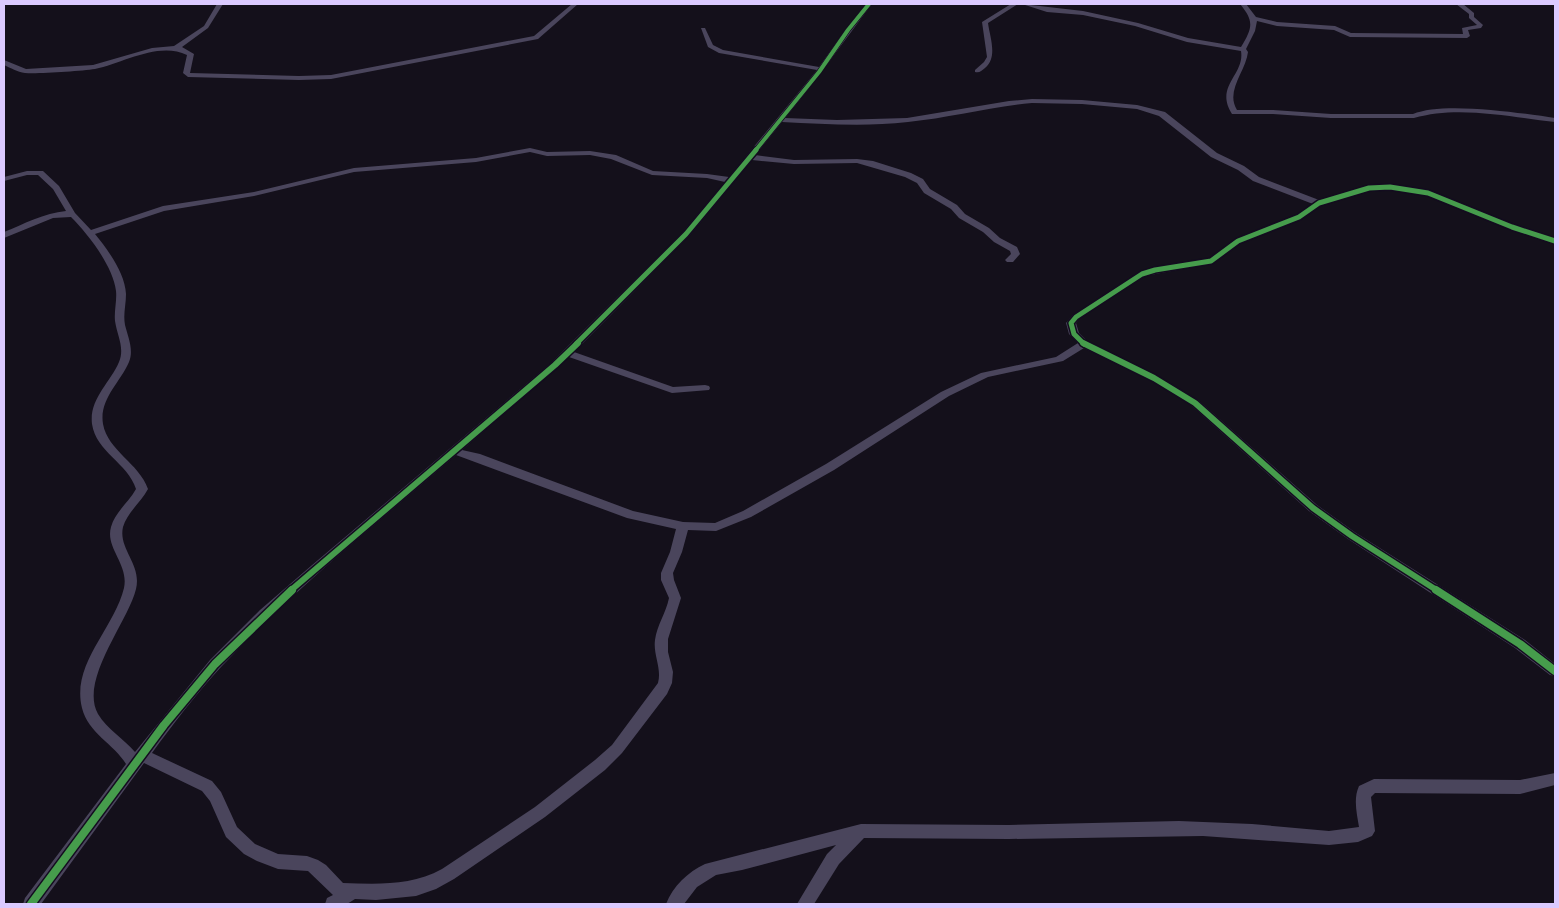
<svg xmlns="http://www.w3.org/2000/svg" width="1559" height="908" font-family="Lato,sans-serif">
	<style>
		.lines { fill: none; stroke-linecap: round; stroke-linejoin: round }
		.minor { fill: #4a455c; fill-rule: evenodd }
		.cycleway-far3-casing { stroke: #130c1f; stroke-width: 5.5 }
		.cycleway-far2-casing { stroke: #130c1f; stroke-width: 8 }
		.cycleway-far1-casing { stroke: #130c1f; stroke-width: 9 }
		.cycleway-casing { stroke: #130c1f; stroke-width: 11 }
		.cycleway-far3 { stroke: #469c4c; stroke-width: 4 }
		.cycleway-far2 { stroke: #469c4c; stroke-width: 5 }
		.cycleway-far1 { stroke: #469c4c; stroke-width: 6 }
		.cycleway { stroke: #469c4c; stroke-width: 8 }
	</style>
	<rect width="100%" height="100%" fill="#14101b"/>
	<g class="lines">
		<path class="minor" d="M217,4H223L208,28L182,47L194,54L190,73L299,76L331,75L534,36L572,4H578L538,39L331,79L299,80L188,77L183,73L187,55C159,41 123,63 95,69C81,71 39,74 25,73C17,72 11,68 4,65V60L26,69L93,65L152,48L174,46L204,26Z
			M866,4H872C843,42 816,81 785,118L837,120L907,118L1009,101L1032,99L1082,100L1137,105L1165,112L1217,153L1244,166L1259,177L1319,200L1369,186L1390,185L1428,191L1515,225L1555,238V244L1509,229L1426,195L1390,189L1370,190L1322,205L1302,219L1241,243L1214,263L1145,276L1079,319L1076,323L1079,333L1088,342L1158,376L1199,401L1317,505L1356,533L1525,640L1555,664V676L1550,675L1515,648L1348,539L1309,511L1191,405L1150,380L1084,348L1063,361L988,377L949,396L834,470L751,517L716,531L688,530L682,552L673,573L674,580L681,598L668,639V652L673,672L672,683L667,694L622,753L605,770L545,817L454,879L436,889L416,896L376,900L355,899L347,904H325L327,898L333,895L308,871L278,869L257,861L244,854L226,837L210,801L202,791L144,763L41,904H23L25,898L126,764C114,744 88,733 82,708C71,664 114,629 124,588C129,564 105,548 111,527C115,512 129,502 136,489C128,463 96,452 92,424C89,399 110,383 119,362C125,348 117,335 115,321C114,311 117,301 116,291C113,266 88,234 71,217L53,218L4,238V232C24,224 44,213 66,211L53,189L38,175H27L4,181V177L27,171H43L59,186L75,213L91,230L163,206L254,192L354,168L476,158L530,148L547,152L590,151L616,155L653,171L707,174L729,177L817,70L719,53L708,47L701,28H705L713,45L723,50L819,67L846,29ZM1032,103L1082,104L1137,109L1159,116L1211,157L1238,170L1253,181L1313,204L1296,215L1235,239L1208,259L1155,267L1139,272L1073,315L1066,323L1069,334L1078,343L1056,357L981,373L941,392L826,464L743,511L715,523L683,522L633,511L480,454L462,450L569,357L672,393L709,390L710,388L709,386L705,385L673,387L574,352L689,236L752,160L794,164L857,163L905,177L917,183L924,193L951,209L959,218L983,232L994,242L1010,251L1011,254L1005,260L1007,262H1013L1020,254L1017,247L1000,238L989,228L965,214L957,205L930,189L923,179L911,173L873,161L857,159L794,160L755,155L782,122C823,124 866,127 908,122C949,118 990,107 1032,103ZM530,152L547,156L590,155L611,159L652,175L707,178L725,182L683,232L551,363L311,566L260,610L210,660L135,752C124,739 107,729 98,714C79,680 128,622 136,589C142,564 118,549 123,527C127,513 141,502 148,489C139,463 108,451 103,424C99,399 120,383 129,362C134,350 128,337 125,325C123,314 126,305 126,294C125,273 108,250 95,234L164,211L254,196L354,172L476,162ZM456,455L627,518L676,529L670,552L661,573V580L669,598C666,613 657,625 655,640C653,655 662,668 658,683L612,745L595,760L535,807L442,869C411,886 378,884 343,883L326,865L318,860L307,856L278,854L255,844L237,827L221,792L212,781L152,753C173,724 196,694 221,667C293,590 376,524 456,455Z
			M1011,4H1018L988,23C990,38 998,57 985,68C981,71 980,73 975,72V70L984,62L987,57L982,22Z
			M1022,4L1083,11L1138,23L1188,38L1241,47C1253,27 1254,21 1240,4H1246L1256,17L1277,22L1335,26L1351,33L1463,34L1462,28L1477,25L1469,18V14L1456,4H1463L1474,13V17L1483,25L1481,28L1468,30L1470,36L1467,38L1350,37L1334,30L1277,26L1257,21L1255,31L1246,49L1248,52C1246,71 1225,91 1237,110H1273L1331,114H1413C1443,101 1521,113 1555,118V122C1510,117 1458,105 1414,118H1331L1273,114H1232C1214,86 1245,75 1241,51L1187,42L1135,26L1083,15L1047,12Z
			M1555,773V785L1520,794L1375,793L1371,797L1375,831L1372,836L1358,842L1329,845L1203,836L1009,839L864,838L839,864L814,904H797L827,854L836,845L742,870L716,875L697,887L684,904H666C673,886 688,872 705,864L861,824L1009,825L1179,821L1252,824L1329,831L1359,827C1357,814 1353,799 1359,786L1374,779L1520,780Z"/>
		<g class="cycleway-far3-casing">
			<path id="cycleway-far3" d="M755,151L819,72L848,30L869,4"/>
		</g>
		<g class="cycleway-far2-casing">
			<path id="cycleway-far2" d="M576,344L686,234L756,150
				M1084,344L1074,334L1071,323L1076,317L1142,274L1155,270L1211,261L1238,241L1299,217L1319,203L1369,188L1390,187L1428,193L1512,227L1555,241"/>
		</g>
		<g class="cycleway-far1-casing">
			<path id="cycleway-far1" d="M1083,343L1154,378L1195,403L1313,508L1352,536L1438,591
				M290,591L555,365L578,343"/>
		</g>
		<g class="cycleway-casing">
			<path id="cycleway" d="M1436,590L1520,644L1555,671
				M31,904L164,725L215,664L292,590"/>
		</g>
		<use href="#cycleway-far3" class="cycleway-far3"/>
		<use href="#cycleway-far2" class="cycleway-far2"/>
		<use href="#cycleway-far1" class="cycleway-far1"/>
		<use href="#cycleway" class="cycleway"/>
	</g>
	<rect width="1559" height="908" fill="none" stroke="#dbcaff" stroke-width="10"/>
</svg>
